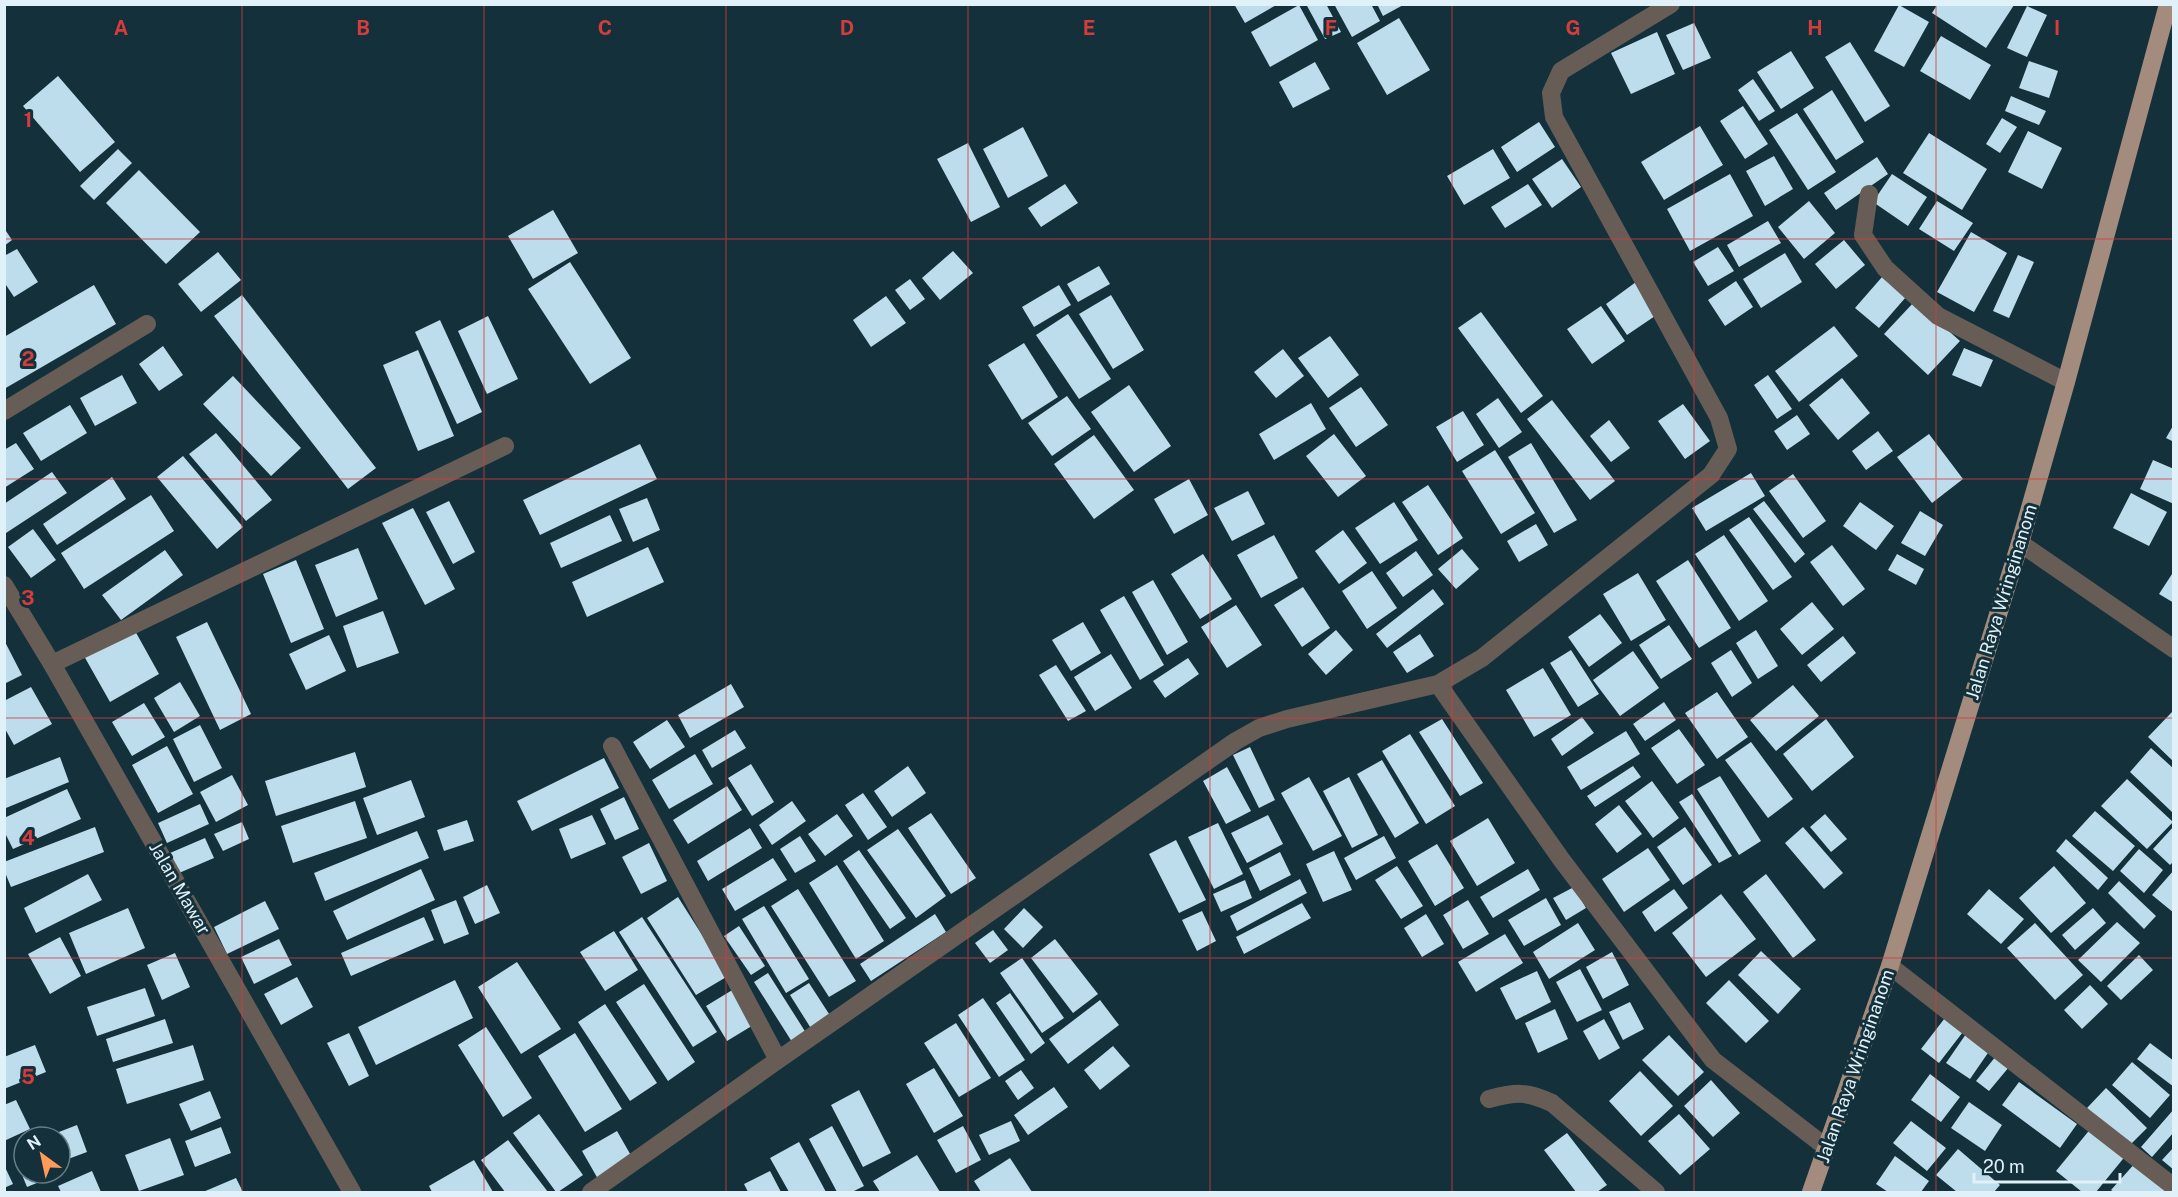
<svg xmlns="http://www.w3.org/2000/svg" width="2178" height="1197" font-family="'Public Sans',sans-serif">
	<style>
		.building { fill: #bdddec }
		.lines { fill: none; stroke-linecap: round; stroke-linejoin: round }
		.street { stroke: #685d56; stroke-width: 18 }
		.primary { stroke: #a38c7e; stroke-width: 18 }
		.grid { fill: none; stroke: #d73c3d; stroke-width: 1.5; stroke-opacity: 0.55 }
		.labels { text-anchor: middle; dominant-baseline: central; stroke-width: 6; stroke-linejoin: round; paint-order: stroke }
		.street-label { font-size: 18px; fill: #e1f1f9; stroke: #13303b }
		.grid-label { font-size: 20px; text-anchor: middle; font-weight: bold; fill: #d73c3d; stroke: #13303b; stroke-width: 6; stroke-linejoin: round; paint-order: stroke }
	</style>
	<rect width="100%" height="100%" fill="#13303b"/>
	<path class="building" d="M1234,4H1278L1245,23Z
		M1306,4H1326L1341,32L1325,39Z
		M1334,4H1371L1380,21L1352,37Z
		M1377,4H1405L1383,16Z
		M1299,5L1318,40L1270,67L1251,32Z
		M1899,5L1929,22L1904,67L1874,51Z
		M1937,5H2014L1986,48L1932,13Z
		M2027,6L2047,15L2027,57L2007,48Z
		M1399,18L1430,70L1387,95L1357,43Z
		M1694,23L1711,58L1683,70L1666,35Z
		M1657,32L1675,74L1631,94L1611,53Z
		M1941,36L1991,65L1970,100L1920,71Z
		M1850,42L1890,106L1865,122L1825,57Z
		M1791,51L1814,88L1781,109L1757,72Z
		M2029,61L2058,71L2049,98L2019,88Z
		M1315,62L1330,89L1293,108L1279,82Z
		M58,76L115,142L80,172L23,106Z
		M1753,79L1775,111L1759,121L1738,90Z
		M1832,90L1864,142L1836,160L1803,109Z
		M2011,96L2046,111L2039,125L2005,111Z
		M1743,106L1768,144L1745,159L1720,121Z
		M1797,113L1836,172L1808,190L1769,130Z
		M2002,118L2017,127L2000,153L1986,144Z
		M1539,122L1555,147L1517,172L1501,147Z
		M1700,126L1723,165L1664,200L1641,162Z
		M1023,127L1048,176L1008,198L983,149Z
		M2028,131L2062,148L2042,189L2008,172Z
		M1929,133L1987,169L1962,210L1903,173Z
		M968,143L1000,207L971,222L937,159Z
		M118,149L132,163L94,200L80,186Z
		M1493,149L1510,178L1464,205L1447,176Z
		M1774,156L1793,189L1765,206L1746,171Z
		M1877,157L1888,174L1836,210L1824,193Z
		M1562,159L1581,187L1552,208L1532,179Z
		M139,170L200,232L166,264L106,203Z
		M1730,174L1753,216L1690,251L1667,209Z
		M1892,174L1927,197L1908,226L1873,202Z
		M1065,184L1078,203L1041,227L1028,208Z
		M1528,184L1542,205L1505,228L1491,207Z
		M1809,201L1835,233L1804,259L1778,227Z
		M1937,201L1973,223L1954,251L1919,229Z
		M553,210L578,253L533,279L508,236Z
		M1768,221L1781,243L1739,267L1727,245Z
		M4,228L12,240L4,246Z
		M1971,232L2007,253L1974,312L1937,292Z
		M1844,240L1865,265L1836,289L1815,264Z
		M1718,247L1734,271L1708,286L1693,262Z
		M17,249L38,282L14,297L4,282V256Z
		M953,251L973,273L940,300L922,278Z
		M218,252L241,280L201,312L178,284Z
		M1785,253L1802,282L1761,308L1743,279Z
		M2018,255L2034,262L2009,318L1993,311Z
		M570,262L631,358L590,384L528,289Z
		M1099,266L1110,284L1078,302L1067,284Z
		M1882,277L1906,297L1879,328L1855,308Z
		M910,279L925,299L910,310L895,290Z
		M1736,281L1753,307L1725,326L1708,300Z
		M1636,282L1658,314L1627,335L1606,304Z
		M94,285L116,324L4,389V337Z
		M1059,285L1071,305L1034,327L1022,307Z
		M242,295L376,468L348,489L214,316Z
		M1111,295L1144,350L1113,369L1079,314Z
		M886,296L906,323L871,347L853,320Z
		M1915,301L1960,341L1928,375L1884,334Z
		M1601,306L1625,341L1592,364L1567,329Z
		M1481,312L1543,396L1521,413L1458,328Z
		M1068,314L1111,379L1079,399L1036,335Z
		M488,316L518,379L487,394L458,331Z
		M440,320L482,412L457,424L415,332Z
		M1834,326L1858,356L1799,402L1775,371Z
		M1330,336L1359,375L1328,398L1298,358Z
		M1024,343L1058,397L1022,420L988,365Z
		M163,346L183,375L159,391L139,364Z
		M1964,348L1993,360L1981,387L1952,375Z
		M1283,349L1304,376L1276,398L1254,372Z
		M418,350L454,436L418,451L383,365Z
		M122,375L137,403L95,426L80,398Z
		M1768,375L1792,409L1777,419L1754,385Z
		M233,376L301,448L271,476L203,404Z
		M1842,378L1870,413L1838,440L1809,405Z
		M1129,385L1171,446L1134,472L1091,412Z
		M1361,387L1388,425L1356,447L1329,408Z
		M1067,396L1091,429L1052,456L1028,423Z
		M1498,398L1522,432L1499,448L1476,414Z
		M1552,400L1615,481L1590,500L1527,419Z
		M1311,403L1326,429L1274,460L1259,434Z
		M1683,404L1710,441L1685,459L1658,421Z
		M70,405L87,433L41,461L23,433Z
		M1463,411L1484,445L1457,462L1436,427Z
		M1797,415L1810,434L1787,450L1774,431Z
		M1609,420L1630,448L1611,462L1590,436Z
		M2174,424V442L2166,438Z
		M1878,431L1893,451L1866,470L1852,451Z
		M216,433L272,500L246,521L189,454Z
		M1334,434L1366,476L1338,497L1306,456Z
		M1929,434L1963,479L1932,503L1897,457Z
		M1094,435L1134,490L1094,519L1054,464Z
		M16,443L34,469L4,488V450Z
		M1531,443L1577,520L1554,533L1508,457Z
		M640,444L657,479L540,535L523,500Z
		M1495,450L1535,513L1501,534L1462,471Z
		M183,456L243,527L217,549L157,477Z
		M2153,460L2174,469V504L2140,489Z
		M52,472L67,493L6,533L4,530V504Z
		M1751,473L1765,496L1706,531L1692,508Z
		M1793,474L1826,521L1803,538L1769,491Z
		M112,477L126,499L57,545L43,524Z
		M1189,479L1208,515L1174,534L1154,499Z
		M1428,485L1463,538L1438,555L1402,502Z
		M1248,491L1265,524L1232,541L1214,508Z
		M2131,493L2167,512L2149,546L2113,528Z
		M151,495L174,531L84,589L61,553Z
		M647,498L660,530L633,542L619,509Z
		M449,501L475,552L453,564L426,512Z
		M1764,501L1805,554L1795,563L1753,509Z
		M1394,502L1418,540L1380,564L1355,528Z
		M1860,502L1894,526L1876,550L1843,526Z
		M413,508L455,589L425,605L382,523Z
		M1920,511L1943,525L1925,556L1901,543Z
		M610,515L622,541L561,568L550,543Z
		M1749,517L1792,577L1773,590L1729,530Z
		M1536,524L1548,545L1519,562L1507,541Z
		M33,529L56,560L31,578L8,547Z
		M1343,530L1367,563L1339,584L1315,551Z
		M1274,535L1298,578L1261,598L1237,555Z
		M1724,535L1768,601L1739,621L1695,554Z
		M1832,545L1865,589L1843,606L1810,562Z
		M648,547L664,582L587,617L572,582Z
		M358,548L378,599L336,617L315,565Z
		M1462,549L1479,569L1456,589L1438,569Z
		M165,550L183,575L121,620L102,595Z
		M1416,551L1433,575L1403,597L1386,573Z
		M1203,554L1232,599L1200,619L1171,574Z
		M1897,554L1924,569L1916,585L1888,570Z
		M296,560L324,629L291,643L263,574Z
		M1688,560L1731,628L1699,648L1656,581Z
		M1372,571L1397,608L1367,629L1342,591Z
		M2174,571V603L2159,594Z
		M1638,573L1666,620L1631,641L1603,594Z
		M1153,580L1188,642L1167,655L1132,592Z
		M1303,587L1330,628L1302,647L1274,605Z
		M1433,589L1444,604L1387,648L1376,634Z
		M1124,596L1164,665L1140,680L1100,610Z
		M1812,602L1834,629L1802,655L1780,629Z
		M1236,605L1262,645L1227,668L1201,627Z
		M383,611L399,653L357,668L343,626Z
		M1600,614L1622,643L1589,667L1568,637Z
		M207,622L251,714L220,730L176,637Z
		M1083,622L1101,653L1071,671L1052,640Z
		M1669,625L1692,659L1661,679L1639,645Z
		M134,629L159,674L110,702L84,656Z
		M1336,630L1353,650L1326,675L1308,654Z
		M1756,630L1778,666L1758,679L1736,643Z
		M1420,634L1434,656L1407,673L1393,652Z
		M329,635L346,671L306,690L289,654Z
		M1843,636L1856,653L1821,682L1807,665Z
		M4,640L22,675L4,684Z
		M1571,650L1599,694L1578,707L1550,663Z
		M1731,650L1752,683L1732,697L1711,663Z
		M1633,651L1659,688L1620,716L1593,680Z
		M1111,654L1132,688L1095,711L1074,677Z
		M1188,658L1199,674L1165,698L1153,681Z
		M1056,665L1086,711L1068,721L1039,675Z
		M1543,668L1571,715L1534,737L1506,690Z
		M180,682L200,716L174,732L154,698Z
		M731,684L744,707L690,738L678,715Z
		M1793,685L1819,716L1776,751L1750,720Z
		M31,687L52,724L14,745L4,727V701Z
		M1717,692L1748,737L1717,759L1685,713Z
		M1664,702L1676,720L1645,741L1633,724Z
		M144,703L165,737L132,756L112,722Z
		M2172,712L2174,713V762L2148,737Z
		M1582,717L1594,733L1562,756L1551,739Z
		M1442,719L1483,783L1460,796L1419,732Z
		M1826,719L1854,757L1812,791L1783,754Z
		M667,720L685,747L650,769L633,742Z
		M200,725L222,768L194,782L173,739Z
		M1679,729L1705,765L1677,784L1651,748Z
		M735,730L746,748L712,768L702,750Z
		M1626,731L1640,754L1581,790L1567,767Z
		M1410,734L1455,806L1426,824L1382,751Z
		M1751,742L1793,799L1768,818L1725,760Z
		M167,746L193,794L158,813L132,765Z
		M1250,747L1275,800L1259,808L1233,755Z
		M2151,748L2174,769L2172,812L2130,772Z
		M355,752L366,787L276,816L265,781Z
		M695,754L713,784L669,809L652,780Z
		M60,757L69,782L6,808L4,779Z
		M604,758L619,788L532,831L517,801Z
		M1382,760L1419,823L1395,838L1357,774Z
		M751,764L774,802L752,816L728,778Z
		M908,766L926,793L892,817L874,791Z
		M1633,766L1641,777L1595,807L1587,796Z
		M1227,767L1251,811L1226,824L1203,781Z
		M232,775L248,805L216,822L200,792Z
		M1720,776L1761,841L1739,855L1697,789Z
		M1309,777L1342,836L1313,851L1281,793Z
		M1349,777L1378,835L1352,848L1323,791Z
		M2127,779L2173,822L2147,849L2101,806Z
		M411,780L425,817L377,835L363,798Z
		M1652,781L1679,818L1653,838L1625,801Z
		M727,786L742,810L688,844L673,820Z
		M67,789L81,819L13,849L4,831V818Z
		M863,793L887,827L868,840L845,805Z
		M1692,794L1732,856L1719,863L1679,802Z
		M624,797L639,829L615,840L600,809Z
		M355,801L367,838L293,863L281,826Z
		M792,801L806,821L772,845L759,825Z
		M200,804L209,824L167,843L158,823Z
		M1619,805L1642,834L1617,853L1595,824Z
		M2095,811L2135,846L2113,871L2072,836Z
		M931,813L976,878L951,894L908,828Z
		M837,814L853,836L825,856L808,834Z
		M1825,814L1847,839L1831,852L1810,827Z
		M592,815L606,844L571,859L559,829Z
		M1268,815L1283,844L1247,863L1231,833Z
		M1488,818L1515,863L1477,886L1450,841Z
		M467,820L474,841L444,851L437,830Z
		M242,822L249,839L223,851L214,834Z
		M1218,823L1243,874L1214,889L1188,837Z
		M2174,826V861L2170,865L2153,849Z
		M95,827L104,852L11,887L4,870V862Z
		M1685,827L1712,865L1683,885L1657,847Z
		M1803,827L1843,873L1824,889L1785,843Z
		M750,828L762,848L708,881L697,861Z
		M898,829L946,896L916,918L867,850Z
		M417,831L429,858L325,901L314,873Z
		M800,836L816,861L795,873L780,849Z
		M1384,836L1396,858L1356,880L1344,858Z
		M205,838L214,858L179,873L170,853Z
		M2066,839L2108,878L2098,890L2056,851Z
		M1176,840L1206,900L1179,913L1149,854Z
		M649,843L667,881L641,894L622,857Z
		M1437,844L1464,888L1435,906L1408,861Z
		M1648,848L1670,880L1624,912L1602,879Z
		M2139,849L2163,870L2144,893L2120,871Z
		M859,850L906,918L890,929L843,861Z
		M1334,851L1352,890L1323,902L1306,864Z
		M1280,852L1291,875L1260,891L1249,868Z
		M773,858L787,880L735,911L722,889Z
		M837,865L884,941L856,959L809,883Z
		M1397,866L1423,906L1401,919L1375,880Z
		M2054,866L2086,903L2051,933L2019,898Z
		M421,869L435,900L347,940L333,911Z
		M1528,869L1540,890L1493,918L1480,897Z
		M2174,870V913L2152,895Z
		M88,874L102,900L36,933L24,908Z
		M1766,874L1816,940L1793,958L1743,892Z
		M1300,879L1307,893L1237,931L1230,916Z
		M1245,880L1252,898L1221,912L1213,894Z
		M2119,881L2156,916L2144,929L2108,893Z
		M487,885L500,913L475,924L463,897Z
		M1574,887L1586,908L1566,920L1553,898Z
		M798,889L856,981L829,997L771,906Z
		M1674,889L1688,908L1655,932L1642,912Z
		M1989,889L2024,919L2001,944L1967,914Z
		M1721,894L1756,939L1706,977L1672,933Z
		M678,897L728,976L696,995L647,918Z
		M1546,898L1561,925L1524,946L1508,920Z
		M456,900L469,934L444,944L431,910Z
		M1468,900L1489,934L1463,949L1443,915Z
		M265,901L279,929L227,954L214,927Z
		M1302,903L1311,918L1244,954L1236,937Z
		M764,906L809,979L786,993L742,919Z
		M128,908L145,948L86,974L69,933Z
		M1024,908L1043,927L1023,948L1004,929Z
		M2093,908L2106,923L2075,950L2062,935Z
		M1202,911L1216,941L1197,951L1182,920Z
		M935,914L946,932L871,981L860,964Z
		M1426,914L1444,944L1422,957L1404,928Z
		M424,917L434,940L351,976L341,953Z
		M642,917L717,1032L693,1047L619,932Z
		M2117,922L2140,943L2101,982L2078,960Z
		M1578,923L1595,950L1549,979L1533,952Z
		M2035,923L2083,975L2055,1000L2007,948Z
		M739,926L765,966L751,975L724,936Z
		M993,930L1008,950L990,963L975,943Z
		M614,931L638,970L605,991L580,952Z
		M1505,934L1523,963L1476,992L1458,962Z
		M60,937L81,976L50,994L28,954Z
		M279,939L292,965L254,984L241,957Z
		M1055,939L1098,994L1073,1013L1031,958Z
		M1761,951L1801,989L1778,1014L1738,975Z
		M1612,952L1629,985L1603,999L1586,967Z
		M175,953L190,987L162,1000L147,965Z
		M2139,955L2153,970L2121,1000L2107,986Z
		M1022,958L1064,1018L1042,1033L1000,973Z
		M517,962L561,1029L521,1054L478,987Z
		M1580,969L1602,1010L1577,1022L1556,982Z
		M1537,971L1551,1002L1516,1020L1500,988Z
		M768,973L808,1036L794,1045L754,982Z
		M297,977L313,1007L281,1025L264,994Z
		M455,980L473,1018L376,1065L358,1027Z
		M1729,980L1769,1021L1746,1043L1706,1003Z
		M809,983L831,1017L812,1030L790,995Z
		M644,984L695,1062L668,1081L616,1002Z
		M2090,985L2108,1004L2082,1029L2064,1010Z
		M145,988L155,1016L97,1036L87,1007Z
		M734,989L755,1024L727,1041L706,1006Z
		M1010,993L1045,1043L1031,1054L996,1003Z
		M983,998L1025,1060L999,1077L958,1015Z
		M1100,1000L1119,1025L1068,1064L1049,1039Z
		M1630,1002L1644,1029L1623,1040L1609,1012Z
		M605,1004L657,1083L630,1101L578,1022Z
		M1555,1009L1568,1039L1538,1053L1525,1023Z
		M1948,1014L1966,1028L1939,1063L1921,1049Z
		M165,1019L173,1043L113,1062L106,1039Z
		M1604,1019L1620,1048L1599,1060L1583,1031Z
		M956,1023L991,1078L959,1097L924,1043Z
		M486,1027L532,1098L503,1117L458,1045Z
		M349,1033L369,1076L349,1086L327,1043Z
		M575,1033L622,1109L585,1132L538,1056Z
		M1966,1034L1990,1050L1970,1079L1946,1063Z
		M1669,1035L1704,1072L1678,1096L1642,1060Z
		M2150,1043L2174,1061V1087L2137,1059Z
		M35,1045L46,1072L4,1089V1057Z
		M193,1045L204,1080L127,1104L116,1069Z
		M1113,1046L1130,1066L1100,1090L1084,1070Z
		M1996,1056L2009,1067L1989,1091L1976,1081Z
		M2132,1062L2170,1095L2150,1118L2112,1085Z
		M934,1068L963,1116L934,1133L906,1084Z
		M1021,1070L1034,1088L1018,1100L1005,1081Z
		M1640,1071L1673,1106L1641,1136L1609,1101Z
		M1930,1074L1960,1097L1941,1122L1911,1100Z
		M1711,1080L1740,1113L1713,1137L1684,1106Z
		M2019,1082L2077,1124L2060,1148L2002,1105Z
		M1054,1087L1068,1107L1028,1135L1014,1115Z
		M2106,1088L2147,1128L2128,1147L2087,1108Z
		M859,1090L891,1153L863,1167L831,1105Z
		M210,1091L221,1118L191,1131L179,1104Z
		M16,1100L30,1129L4,1141V1105Z
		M1969,1102L2002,1125L1985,1151L1951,1128Z
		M2174,1109V1132L2152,1157L2141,1147Z
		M539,1114L583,1175L558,1192H556L513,1133Z
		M1679,1114L1710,1149L1680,1175L1648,1141Z
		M1011,1121L1020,1141L989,1155L979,1135Z
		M1911,1121L1946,1148L1927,1171L1893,1143Z
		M77,1125L87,1152L60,1162V1137H46Z
		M832,1126L864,1186L852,1192H837L809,1139Z
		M963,1126L981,1160L956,1173L937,1140Z
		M221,1127L231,1153L195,1167L185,1141Z
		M2092,1127L2127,1154L2096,1192H2082L2056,1171Z
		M617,1131L633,1159L598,1179L582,1151Z
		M1567,1133L1607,1185L1597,1192H1576L1544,1150Z
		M170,1138L184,1175L139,1191L125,1155Z
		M508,1140L548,1192H505L481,1160Z
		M799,1142L826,1192H789L770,1158Z
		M2174,1147V1170L2162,1160Z
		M1958,1149L2000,1185L1994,1192H1957L1936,1175Z
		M24,1151V1173H47L49,1178L27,1187L14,1155Z
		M917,1155L940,1192H880L873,1181Z
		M1895,1156L1929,1181L1921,1192H1888L1876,1184Z
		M1010,1158L1032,1192H981L974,1181Z
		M474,1160L493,1192H432L429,1186Z
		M2137,1161L2167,1192H2114L2111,1190Z
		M4,1165L13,1184L4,1188Z
		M92,1171L101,1192H61L58,1186Z
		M770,1171L781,1192H748L744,1184Z
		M236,1178L243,1192H203Z"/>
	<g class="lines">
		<path class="street" d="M1869,194L1863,235L1885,268L1938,316L2066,382
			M4,411L147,324
			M2020,543L2174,649
			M4,585L52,664L352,1192
			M52,664L505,446
			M1438,684L1561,859L1713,1060L1827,1148
			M612,746L778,1060
			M1890,966L2174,1187
			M1489,1099C1516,1092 1526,1091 1552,1103L1656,1192
			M591,1192L778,1060L1236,741L1259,728L1287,719L1438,684L1482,658L1711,475L1728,449L1719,418L1554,117L1551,93L1561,71L1671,4"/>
		<path class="primary" d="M1811,1192L1890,966L2020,543L2066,382L2168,4"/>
	</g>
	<path class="grid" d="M242,4V1192M484,4V1192M726,4V1192M968,4V1192M1210,4V1192M1452,4V1192M1694,4V1192M1936,4V1192M4,239H2174M4,479H2174M4,718H2174M4,958H2174"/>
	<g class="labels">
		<g class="street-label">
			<text transform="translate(2001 602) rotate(-73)">Jalan Raya Wringinanom</text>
			<text transform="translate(180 888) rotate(60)">Jalan Mawar</text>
			<text transform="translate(1855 1066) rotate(-71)">Jalan Raya Wringinanom</text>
		</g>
	</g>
	<g class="grid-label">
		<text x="121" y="35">A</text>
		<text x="363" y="35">B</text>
		<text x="605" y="35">C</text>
		<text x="847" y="35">D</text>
		<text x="1089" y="35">E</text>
		<text x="1331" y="35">F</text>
		<text x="1573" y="35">G</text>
		<text x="1815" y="35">H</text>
		<text x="2057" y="35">I</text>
		<text x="28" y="127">1</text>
		<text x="28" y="366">2</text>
		<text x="28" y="605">3</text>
		<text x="28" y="845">4</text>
		<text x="28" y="1084">5</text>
	</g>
	<rect width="2178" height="1197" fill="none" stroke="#e1f1f9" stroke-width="12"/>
	<g transform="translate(42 1155) rotate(327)"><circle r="28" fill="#13303b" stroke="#657d87" stroke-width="1.5"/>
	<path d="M0-4.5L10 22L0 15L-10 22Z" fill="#fe9b58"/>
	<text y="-9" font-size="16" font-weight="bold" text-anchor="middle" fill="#e1f1f9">N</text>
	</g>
	<path d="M1974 1173v9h146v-9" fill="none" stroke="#e1f1f9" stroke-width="3"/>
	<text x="1983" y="1173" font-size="18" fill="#e1f1f9" stroke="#13303b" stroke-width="4.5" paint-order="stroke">20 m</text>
</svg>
